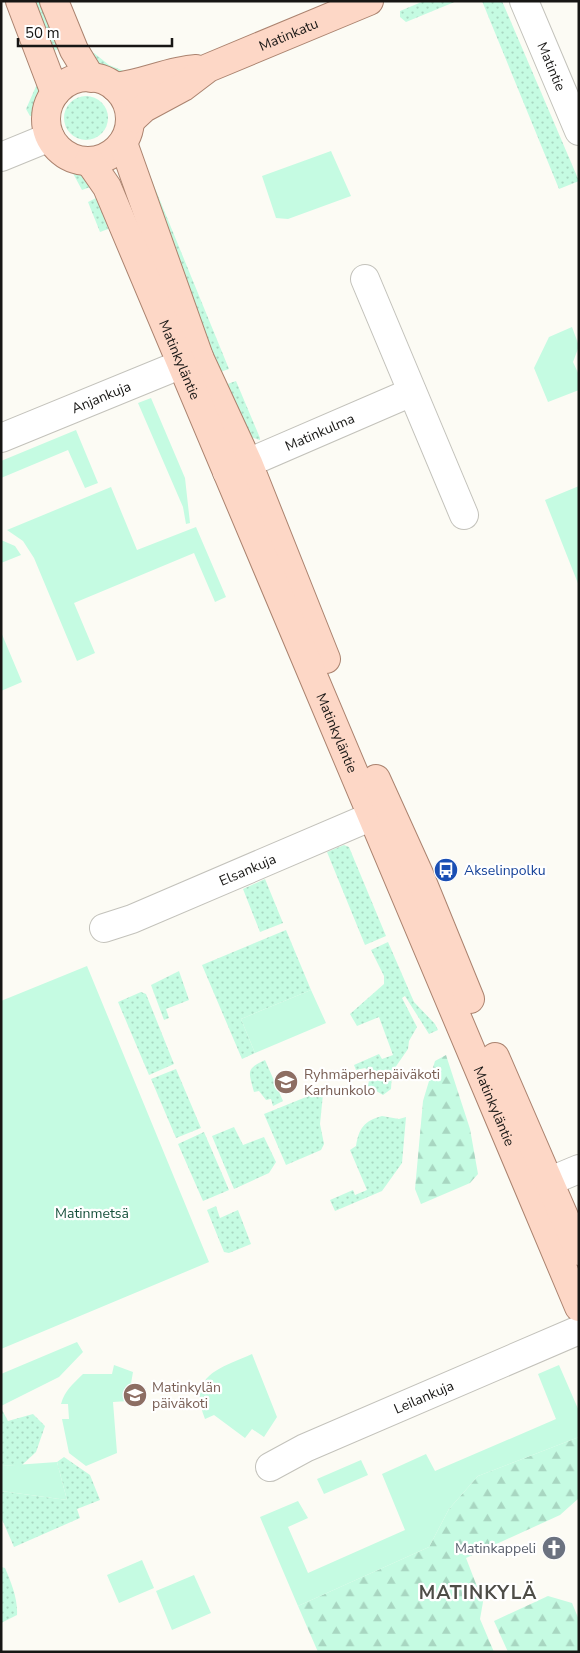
<svg xmlns="http://www.w3.org/2000/svg" width="580" height="1653" font-family="'Nunito Sans',sans-serif">
	<style>
		.grass { fill: url(#grass-dots) }
		.forest { fill: url(#forest-firs) }
		.green { fill: #c5fbe2 }
		.lines { fill: none; stroke-linecap: round; stroke-linejoin: round }
		.minor-casing { stroke: #c3c2bb; stroke-width: 30 }
		.major-casing { stroke: #ab836f; stroke-width: 30 }
		.minor { stroke: #fff; stroke-width: 28 }
		.major { stroke: #fdd7c6; stroke-width: 28 }
		.labels { text-anchor: middle; dominant-baseline: central; stroke-width: 4.5; stroke-linejoin: round; paint-order: stroke }
		.street-label { font-size: 14px; fill: #171614; stroke: #fff }
		.transit-label { font-size: 14px; fill: #164399; stroke: #fff; text-anchor: start }
		.education-label { font-size: 14px; fill: #785e54; stroke: #fff; text-anchor: start }
		.park-label { font-size: 14px; fill: #16503b; stroke: #fff }
		.worship-label { font-size: 14px; fill: #5b616d; stroke: #fff; text-anchor: end }
		.district-label { font-size: 19px; font-weight: bold; letter-spacing: 1px; fill: #4e4d47; stroke: #fff }
	</style>
	<defs>
		<pattern id="grass-dots" width="8" height="8" patternUnits="userSpaceOnUse" patternTransform="scale(1.25)"><rect width="8" height="8" fill="#c5fbe2"/><path d="M2 2h.1M6 6h.1" fill="none" stroke="#a8d6c1" stroke-width="1.8" stroke-linecap="round"/></pattern>
		<pattern id="forest-firs" width="22" height="20" patternUnits="userSpaceOnUse" patternTransform="scale(1.25)"><rect width="22" height="20" fill="#c5fbe2"/><path d="M5 1l3.5 6h-7zM16 11l3.5 6h-7z" fill="#a8d6c1"/></pattern>
	</defs>
	<rect width="100%" height="100%" fill="#fcfbf4"/>
	<path class="grass" d="M32,1H42L61,48L49,53Z
		M424,1H457L406,22L400,17V11Z
		M482,1H502L579,181L559,189Z
		M94,53L109,65L134,75C109,77 105,74 89,54Z
		M41,75L42,97L32,116H30L26,109Z
		M64 118a22 22 0 1 1 44 0a22 22 0 1 1-44 0Z
		M69,166L81,172L93,186L82,190Z
		M150,176L229,369L214,374L141,180Z
		M100,196L108,229L100,232L88,202Z
		M236,381L260,438V440L250,437L219,387Z
		M344,845L349,847L386,936L365,945L327,852Z
		M265,879L283,923L260,932L243,889Z
		M286,930L311,990L241,1019L255,1053L242,1059L202,965Z
		M388,942L414,1002L435,1024L438,1030L429,1034L405,996L402,998L417,1027L409,1041L408,1049L392,1072L391,1089L383,1095L368,1086C369,1079 372,1072 365,1068L356,1070L354,1065L379,1054L382,1059L393,1055L379,1017L357,1026L350,1014L384,984V976L371,950Z
		M179,971L189,1000L166,1009L169,1018L164,1020L151,985Z
		M141,992L146,994L174,1064L149,1075L118,1002Z
		M265,1060L283,1101L273,1106L271,1099L266,1100L259,1091L254,1092C249,1072 245,1069 265,1060Z
		M176,1069L201,1128L176,1138L151,1079Z
		M316,1093L323,1094L320,1124L324,1144L321,1150L286,1165L264,1114Z
		M382,1116L399,1119L406,1117L402,1163L382,1191L335,1211L330,1200L353,1190L355,1195L367,1190L350,1150L356,1146C359,1128 364,1121 382,1116Z
		M234,1127L243,1145L264,1137L276,1162L269,1173L234,1189L212,1136Z
		M204,1132L229,1190L203,1201L178,1144Z
		M216,1206L220,1218L238,1210L251,1244L229,1253L224,1252L207,1210Z
		M1,1408L8,1421L33,1414L45,1426L36,1452L22,1465L1,1466Z
		M64,1457L90,1475L100,1500L77,1509L80,1518L14,1547L1,1517V1491L67,1500L57,1462Z
		M1,1567L5,1568C11,1582 18,1599 17,1615L1,1623Z"/>
	<path class="forest" d="M446,1055L470,1129L478,1174L470,1183L421,1204L415,1189L423,1101L435,1061Z
		M579,1437V1498L560,1515L466,1558L483,1602L480,1619L494,1652H318L298,1606L429,1547L449,1509L478,1476Z
		M548,1596L572,1603L579,1620V1652H508L494,1621Z"/>
	<path class="green" d="M331,151L351,196L288,219L276,218L262,176Z
		M572,327L579,346L573,362L579,375V390L548,402L534,368L549,337Z
		M151,398L185,478L190,523L186,524L183,507L138,403Z
		M76,430L98,483L85,488L68,450L1,478V461Z
		M579,486V586L545,500Z
		M111,487L137,550L196,527L226,597L215,602L194,553L74,603L95,653L77,661L34,558L23,541L7,530Z
		M1,540L15,546L21,555L1,563Z
		M1,632L22,682L1,691Z
		M87,966L209,1262L1,1349V1001Z
		M311,990L326,1023L255,1053L241,1019Z
		M77,1342L83,1352L59,1377L1,1406V1374Z
		M252,1354L277,1417L264,1437L252,1429L245,1438L214,1415L205,1419C187,1375 219,1369 252,1354Z
		M114,1365L133,1372L128,1401L113,1402L117,1453L86,1466L69,1453L62,1419H69L68,1404H61C65,1390 73,1384 83,1374H112Z
		M559,1365L579,1411V1437L478,1476L449,1509L429,1547L298,1606L260,1517L298,1501L308,1518L288,1527L308,1573L405,1530L382,1474L426,1454L435,1471L556,1419L538,1374Z
		M361,1460L368,1475L324,1494L317,1479Z
		M57,1462L67,1500L1,1491V1466Z
		M142,1560L154,1588L119,1603L107,1575Z
		M194,1575L211,1613L172,1630L156,1591Z"/>
	<g class="lines">
		<g class="minor-casing">
			<g id="minor">
				<path id="s1" d="M524,1L579,131"/>
				<path d="M1,157L50,137"/>
				<path d="M365,279L464,515"/>
				<path id="s2" d="M1,438L199,357"/>
				<path id="s3" d="M227,472L412,392"/>
				<path id="s4" d="M104,928L132,919L389,809"/>
				<path d="M531,1189L579,1169"/>
				<path id="s5" d="M270,1467L305,1448L579,1330"/>
			</g>
		</g>
		<g class="major-casing">
			<g id="major">
				<path d="M20,1L55,93"/>
				<path d="M54,1L74,50L91,78"/>
				<circle cx="88" cy="119" r="42"/>
				<path d="M115,87C143,84 168,71 196,69"/>
				<path id="s6" d="M130,121L144,108L183,87L208,68L369,1"/>
				<path d="M123,143L199,357L248,463L326,659"/>
				<path id="s7" d="M89,161L107,187L579,1307"/>
				<path d="M376,779L419,874L470,999"/>
				<path d="M495,1057L579,1251"/>
			</g>
		</g>
		<use href="#minor" class="minor"/>
		<use href="#major" class="major"/>
	</g>
	<defs>
		<g id="bus-disc" transform="scale(1.25)"><circle r="9.5" fill="#1a4fb4" stroke="#fff"/><path d="M-5-6H5V4H4V6H2V4H-2V6H-4V4H-5ZM-3.5-4V0h7V-4ZM-3.5 1.2v1.5H-2V1.2ZM2 1.2v1.5H3.5V1.2Z" fill="#fff"/></g>
		<g id="school-disc" transform="scale(1.25)"><circle r="9.5" fill="#8d6e63" stroke="#fff"/><path d="M0-5L7-2L0 1L-7-2ZM-4 1L0 2.5L4 1V4Q0 6-4 4Z" fill="#fff"/></g>
		<g id="church-disc" transform="scale(1.25)"><circle r="9.5" fill="#6b7280" stroke="#fff"/><path d="M-1.2-6h2.4v3.5h3.3v2.4h-3.3V6h-2.4V-.1h-3.3v-2.4h3.3Z" fill="#fff"/></g>
	</defs>
	<g fill-rule="evenodd">
		<use href="#bus-disc" x="446" y="870"/>
		<use href="#school-disc" x="286" y="1082"/>
		<use href="#school-disc" x="135" y="1395"/>
		<use href="#church-disc" x="554" y="1548"/>
	</g>
	<g class="labels">
		<g class="street-label">
			<text stroke="none"><textPath href="#s6" startOffset="182">Matinkatu</textPath></text>
			<text stroke="none"><textPath href="#s1" startOffset="71">Matintie</textPath></text>
			<text stroke="none"><textPath href="#s7" startOffset="219">Matinkyläntie</textPath></text>
			<text stroke="none"><textPath href="#s2" startOffset="108">Anjankuja</textPath></text>
			<text stroke="none"><textPath href="#s3" startOffset="101">Matinkulma</textPath></text>
			<text stroke="none"><textPath href="#s7" startOffset="624">Matinkyläntie</textPath></text>
			<text stroke="none"><textPath href="#s4" startOffset="155">Elsankuja</textPath></text>
			<text stroke="none"><textPath href="#s7" startOffset="1029">Matinkyläntie</textPath></text>
			<text stroke="none"><textPath href="#s5" startOffset="169">Leilankuja</textPath></text>
		</g>
		<g class="transit-label">
			<text x="464" y="870">Akselinpolku</text>
		</g>
		<g class="education-label">
			<text x="304" y="1074">Ryhmäperhepäiväkoti<tspan x="304" dy="16">Karhunkolo</tspan></text>
			<text x="152" y="1387">Matinkylän<tspan x="152" dy="16">päiväkoti</tspan></text>
		</g>
		<g class="park-label">
			<text x="92" y="1213">Matinmetsä</text>
		</g>
		<g class="worship-label">
			<text x="536" y="1548">Matinkappeli</text>
		</g>
		<g class="district-label">
			<text x="478" y="1593">MATINKYLÄ</text>
		</g>
	</g>
	<rect width="580" height="1653" fill="none" stroke="#171614" stroke-width="5"/>
	<path d="M18 38v8h154v-8" fill="none" stroke="#171614" stroke-width="2.5"/>
	<text x="25" y="38" font-size="15" fill="#171614" stroke="#ffffff" stroke-width="4" paint-order="stroke">50 m</text>
</svg>
